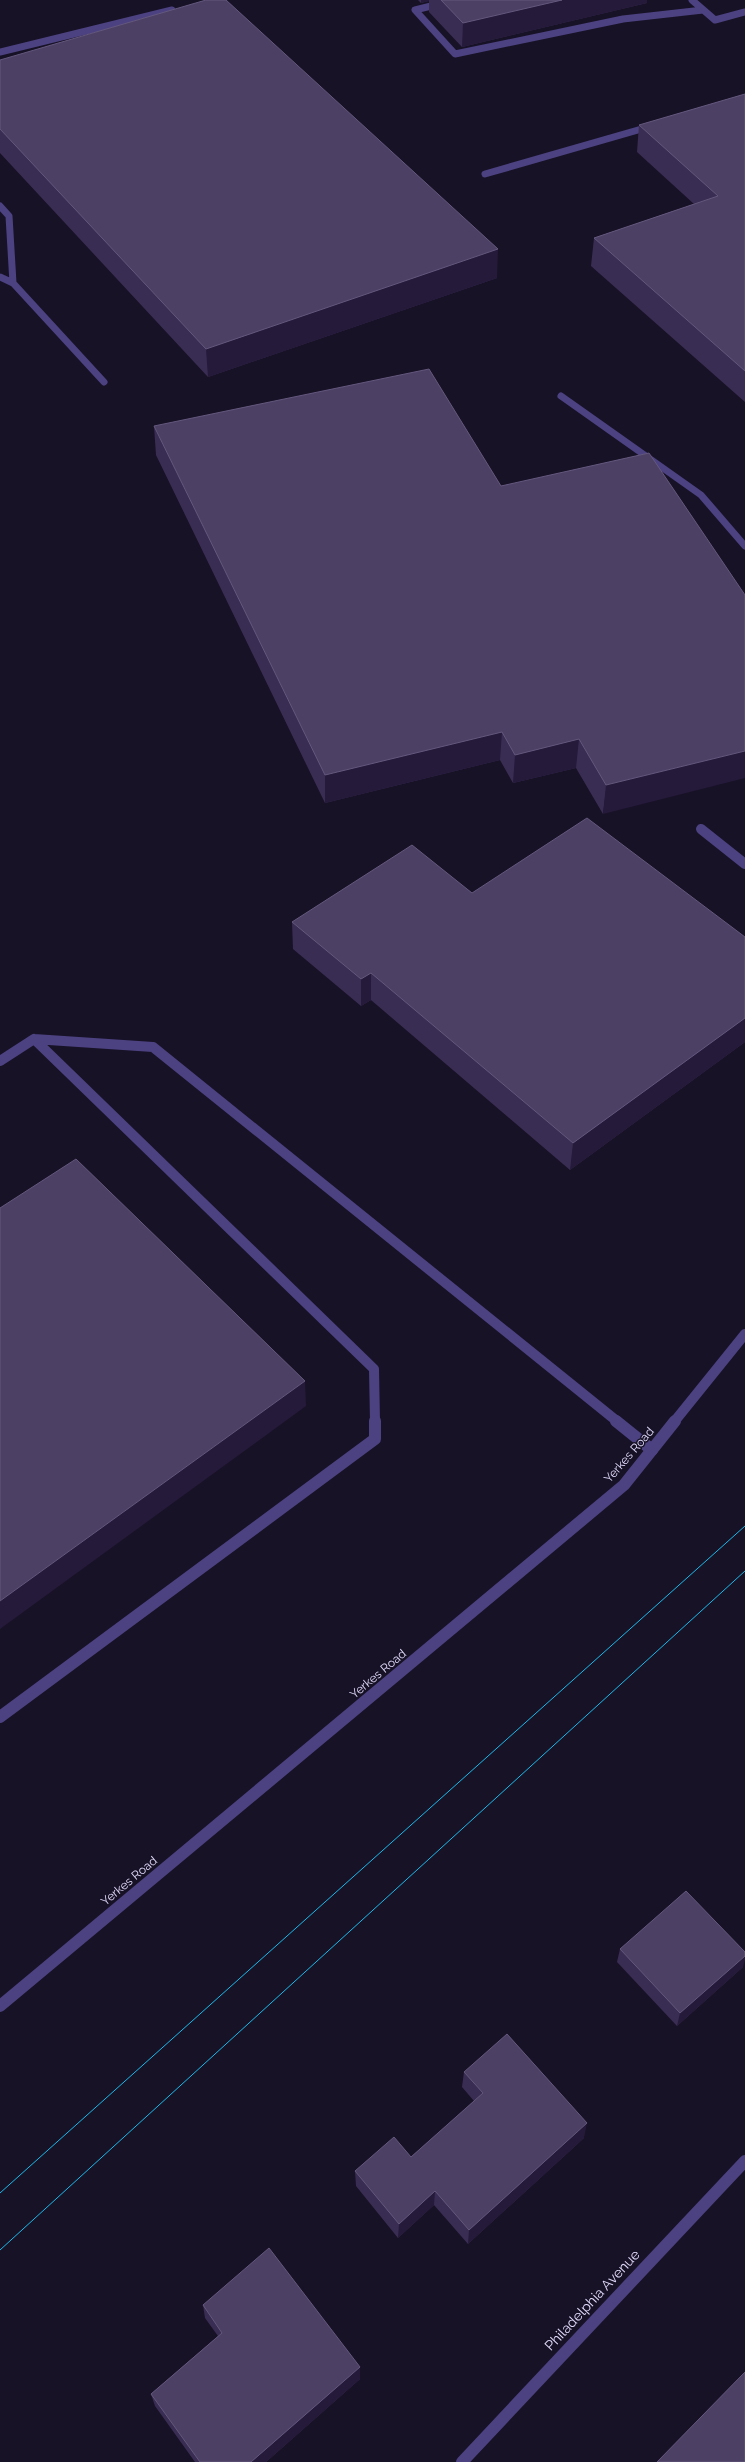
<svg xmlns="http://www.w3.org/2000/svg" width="745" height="2462" font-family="Raleway,sans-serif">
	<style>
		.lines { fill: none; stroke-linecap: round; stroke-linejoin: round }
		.service-far2 { stroke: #4d4281; stroke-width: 7 }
		.service-far1 { stroke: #4d4281; stroke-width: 10 }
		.service { stroke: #4d4281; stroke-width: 12 }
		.minor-far1 { stroke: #4d4281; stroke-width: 10 }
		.minor { stroke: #4d4281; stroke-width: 12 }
		.tram { stroke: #1ab9e9; stroke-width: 1 }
		.wall { fill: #3a2d53 }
		.shaded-wall { fill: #251a3a }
		.building { fill: #4c4065; stroke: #64587d }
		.labels { text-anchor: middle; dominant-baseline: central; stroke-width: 3; stroke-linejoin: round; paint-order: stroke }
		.street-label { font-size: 12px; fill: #e3dbfc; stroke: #181227 }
		.near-street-label { font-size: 14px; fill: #e3dbfc; stroke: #181227 }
	</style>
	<rect width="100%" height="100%" fill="#181227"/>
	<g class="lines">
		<path class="service-far2" d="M455,0L415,10L455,54L623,19L703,10
			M692,0L715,20L745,12
			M0,52L172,10
			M485,174L652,126
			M0,206L9,216L13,283
			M0,277L13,283L104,382
			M561,396L701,495L745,546"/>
		<path class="service-far1" d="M701,829L745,864
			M34,1039L153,1047L618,1422
			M0,1061L34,1039L374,1369L375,1422"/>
		<path class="service" d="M616,1421L652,1450
			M0,1717L375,1439V1421"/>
		<path class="minor-far1" d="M674,1422L745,1334"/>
		<path class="minor" d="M0,2006L624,1485L675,1421
			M462,2462L745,2161"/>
		<path class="tram" d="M0,2193L745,1526
			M0,2250L745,1571"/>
	</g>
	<path class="wall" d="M418,0H647V3L462,47L429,12V1L421,3Z
		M0,60L497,278L208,377L0,153Z
		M745,94V402L591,266L594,238L694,204L637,152L639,125Z
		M154,426L501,486L649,453L603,814L576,768L513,783L500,760L325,803L156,455Z
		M472,893L745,937V1042L570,1170L371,1000L361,1006L293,949L292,922Z
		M620,1949L743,1967L677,2026L617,1962Z
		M464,2072L584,2138L468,2244L434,2205L398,2238L356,2186L355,2171L411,2157L474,2101L462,2087Z
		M203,2305L360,2367V2379L266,2462H195L155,2406L151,2394L218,2336L205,2318Z"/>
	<path class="shaded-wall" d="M421,0H429V1L421,3Z
		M562,0H647V3L462,47L463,23Z
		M498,249L497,278L208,377L206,349Z
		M502,732L500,760L325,803V775Z
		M579,739L576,768L513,783L515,755Z
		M745,751V778L603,814L606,785Z
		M371,973V1000L361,1006V979Z
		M745,1018V1042L570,1170L573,1143Z
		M305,1381L306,1406L0,1629V1601Z
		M745,1956V1960L743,1967L677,2026L680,2013Z
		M587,2123L584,2138L468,2244L469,2230Z
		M435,2191L434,2205L398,2238L399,2224Z
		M360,2367V2379L266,2462H251Z"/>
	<path class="building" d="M206,0H226L498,249L206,349L0,129V60Z
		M441,0H562L463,23Z
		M745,94V371L594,238L718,196L639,125Z
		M429,369L501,486L649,453L745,595V751L606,785L579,739L515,755L502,732L325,775L154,426Z
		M587,818L745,937V1018L573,1143L371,973L361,979L292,922L412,845L472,893Z
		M76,1159L305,1381L0,1601V1208Z
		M686,1891L745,1952V1956L680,2013L620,1949Z
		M507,2034L587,2123L469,2230L435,2191L399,2224L355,2171L394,2137L411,2157L483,2093L464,2072Z
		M269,2248L360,2367L251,2462H200L151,2394L222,2333L203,2305Z
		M745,2372V2462H657Z"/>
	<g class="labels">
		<g class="street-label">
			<text transform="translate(629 1455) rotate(-49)">Yerkes Road</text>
			<text transform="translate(378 1674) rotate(-40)">Yerkes Road</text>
			<text transform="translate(129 1881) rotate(-40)">Yerkes Road</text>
		</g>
		<g class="near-street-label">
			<text transform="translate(592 2300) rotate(-47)">Philadelphia Avenue</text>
		</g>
	</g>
</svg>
